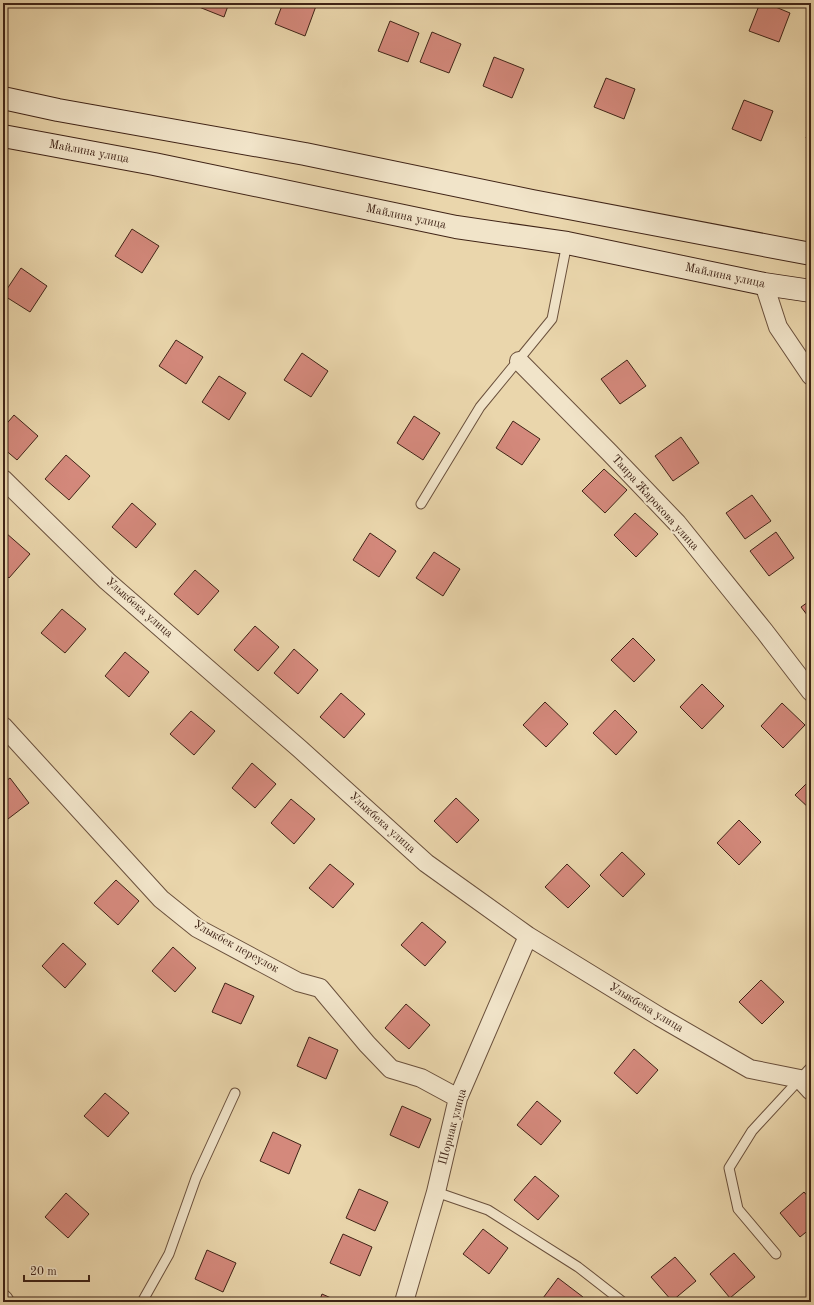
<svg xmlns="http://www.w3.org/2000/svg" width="814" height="1305" font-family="'Old Standard TT',serif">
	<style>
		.building { fill: #d4897c; stroke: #402417 }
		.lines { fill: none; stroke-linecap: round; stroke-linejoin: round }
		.lane-casing { stroke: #6a503c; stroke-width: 11 }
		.street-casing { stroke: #6a503c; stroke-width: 20 }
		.secondary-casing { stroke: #402417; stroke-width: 24 }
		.lane { stroke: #f1e4c9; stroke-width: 9 }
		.street { stroke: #f1e4c9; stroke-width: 18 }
		.secondary { stroke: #f1e4c9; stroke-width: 22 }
		.labels { text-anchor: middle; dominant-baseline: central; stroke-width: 4; stroke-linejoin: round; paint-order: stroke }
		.street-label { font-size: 12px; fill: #402417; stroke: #f1e4c9 }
	</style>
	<rect width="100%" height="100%" fill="#ead6ac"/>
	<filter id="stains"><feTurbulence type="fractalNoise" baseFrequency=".005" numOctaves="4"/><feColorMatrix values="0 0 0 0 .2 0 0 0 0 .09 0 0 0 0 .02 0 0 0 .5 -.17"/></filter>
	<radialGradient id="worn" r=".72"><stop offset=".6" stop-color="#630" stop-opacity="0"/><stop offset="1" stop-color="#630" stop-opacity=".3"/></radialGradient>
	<path class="building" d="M195,3H229L224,17L194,5Z
		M283,3H308L316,6L305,36L275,24Z
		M760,3H766L790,13L779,42L749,31Z
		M390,21L419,33L408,62L378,51Z
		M432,32L461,44L449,73L420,62Z
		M494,57L524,69L512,98L483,86Z
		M606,78L635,89L624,119L594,107Z
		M744,100L773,111L761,141L732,129Z
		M811,125V140L806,138Z
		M132,229L159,246L142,273L115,256Z
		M21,268L47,286L30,312L3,295Z
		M176,340L203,357L186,384L159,366Z
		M302,353L328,371L311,397L284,380Z
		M627,360L646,386L620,404L601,379Z
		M219,376L246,393L229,420L202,402Z
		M14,415L38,436L17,460L3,448V428Z
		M414,416L440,433L423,460L397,443Z
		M513,421L540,439L522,465L496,448Z
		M681,437L699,463L673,481L655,456Z
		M66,455L90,476L69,500L45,479Z
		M604,469L627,490L605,513L582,491Z
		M752,495L771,521L745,539L726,513Z
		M132,503L156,524L136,548L112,527Z
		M635,513L658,534L636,557L614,535Z
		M776,532L794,558L769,576L750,551Z
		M6,533L30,554L9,578L3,572V537Z
		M370,533L396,551L379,577L353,560Z
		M434,552L460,569L443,596L416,578Z
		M195,570L219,591L198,615L174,594Z
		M811,600V620L801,607Z
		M62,609L86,629L65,653L41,633Z
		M255,626L279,647L258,671L234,650Z
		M633,638L655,660L634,682L611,660Z
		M294,649L318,670L298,694L274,673Z
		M125,652L149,672L129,697L105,676Z
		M702,684L724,706L702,729L680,707Z
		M341,693L365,714L344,738L320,717Z
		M545,702L568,724L546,747L523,725Z
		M782,703L805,725L783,748L761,726Z
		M615,710L637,732L616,755L593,733Z
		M191,711L215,731L194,755L170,734Z
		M252,763L276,784L255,808L232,788Z
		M10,778L29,803L4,822L3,783Z
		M811,779V810L795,795Z
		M456,798L479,820L457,843L434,821Z
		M291,799L315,819L294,844L271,823Z
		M739,820L761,842L739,865L717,843Z
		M622,852L645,874L623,897L600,875Z
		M330,864L354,884L333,908L309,888Z
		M567,864L590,886L568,908L545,887Z
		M116,880L139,901L118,925L94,903Z
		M422,922L446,942L425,966L401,945Z
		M63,943L86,964L65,988L42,966Z
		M173,947L196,968L175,992L152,971Z
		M761,980L784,1002L762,1024L739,1002Z
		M225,983L254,996L241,1024L212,1012Z
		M406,1004L430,1025L409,1049L385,1028Z
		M309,1037L338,1050L326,1079L297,1066Z
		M634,1049L658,1070L637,1094L614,1073Z
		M105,1093L129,1113L108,1137L84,1116Z
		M537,1101L561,1121L541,1145L517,1125Z
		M402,1106L431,1119L419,1148L390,1135Z
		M273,1132L301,1145L289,1174L260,1161Z
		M535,1176L559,1196L538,1220L514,1200Z
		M359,1189L388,1202L375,1231L346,1218Z
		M804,1192L811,1200V1228L800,1237L780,1213Z
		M66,1193L89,1214L68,1238L45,1217Z
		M483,1229L508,1248L489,1274L463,1254Z
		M343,1234L372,1247L360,1276L330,1263Z
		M207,1250L236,1263L223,1292L195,1279Z
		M734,1253L755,1277L730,1298L710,1274Z
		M675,1257L696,1281L672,1301L651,1277Z
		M558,1278L583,1297L579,1302H540Z
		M322,1294L340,1302H319Z"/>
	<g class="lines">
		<g class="lane-casing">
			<path id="lane" d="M421,504L480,407L552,319L567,243
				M436,1192L488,1210L578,1267L623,1302
				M776,1254L738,1209L729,1168L752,1131L811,1067
				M142,1302L169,1254L196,1178L235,1093"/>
		</g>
		<g class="street-casing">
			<path id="street" d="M764,284L778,327L811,376
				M519,361L609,452L677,523L765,632L811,692
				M3,479L107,581L300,749L426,863L528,936L660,1017L750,1069L800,1079L811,1091
				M3,726L161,899L197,928L298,982L320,988L367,1044L391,1069L421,1078L458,1098
				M3,1299L5,1302
				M404,1302L436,1192L458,1098L528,936"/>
		</g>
		<g class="secondary-casing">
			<path id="secondary" d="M3,98L58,110L305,154L532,201L811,254
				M3,136L154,164L456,227L567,243L764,284L811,291"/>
		</g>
		<use href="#lane" class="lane"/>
		<use href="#street" class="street"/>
		<use href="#secondary" class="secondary"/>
	</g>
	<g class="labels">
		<g class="street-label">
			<text transform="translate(89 152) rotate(11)">Майлина улица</text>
			<text transform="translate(406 217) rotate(12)">Майлина улица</text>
			<text transform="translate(725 276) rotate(12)">Майлина улица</text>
			<text transform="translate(655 503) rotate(48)">Таира Жарокова улица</text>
			<text transform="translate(139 608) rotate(41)">Улыкбека улица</text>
			<text transform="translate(382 823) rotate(42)">Улыкбека улица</text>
			<text transform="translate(236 947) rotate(29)">Улыкбек переулок</text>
			<text transform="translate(646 1008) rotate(31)">Улыкбека улица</text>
			<text transform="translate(453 1127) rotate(-75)">Шорнак улица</text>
		</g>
	</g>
	<rect width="814" height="1305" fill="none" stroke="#ead6ac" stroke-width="16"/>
	<rect x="4" y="4" width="806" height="1297" fill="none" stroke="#402417" stroke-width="2"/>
	<rect x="8" y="8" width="798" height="1289" fill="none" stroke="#402417"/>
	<path d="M24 1275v6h65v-6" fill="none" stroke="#402417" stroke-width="2"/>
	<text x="30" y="1275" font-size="12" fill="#402417" stroke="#f1e4c9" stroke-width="3" paint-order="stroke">20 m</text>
	<rect width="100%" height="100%" filter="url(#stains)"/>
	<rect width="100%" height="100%" fill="url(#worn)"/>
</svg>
